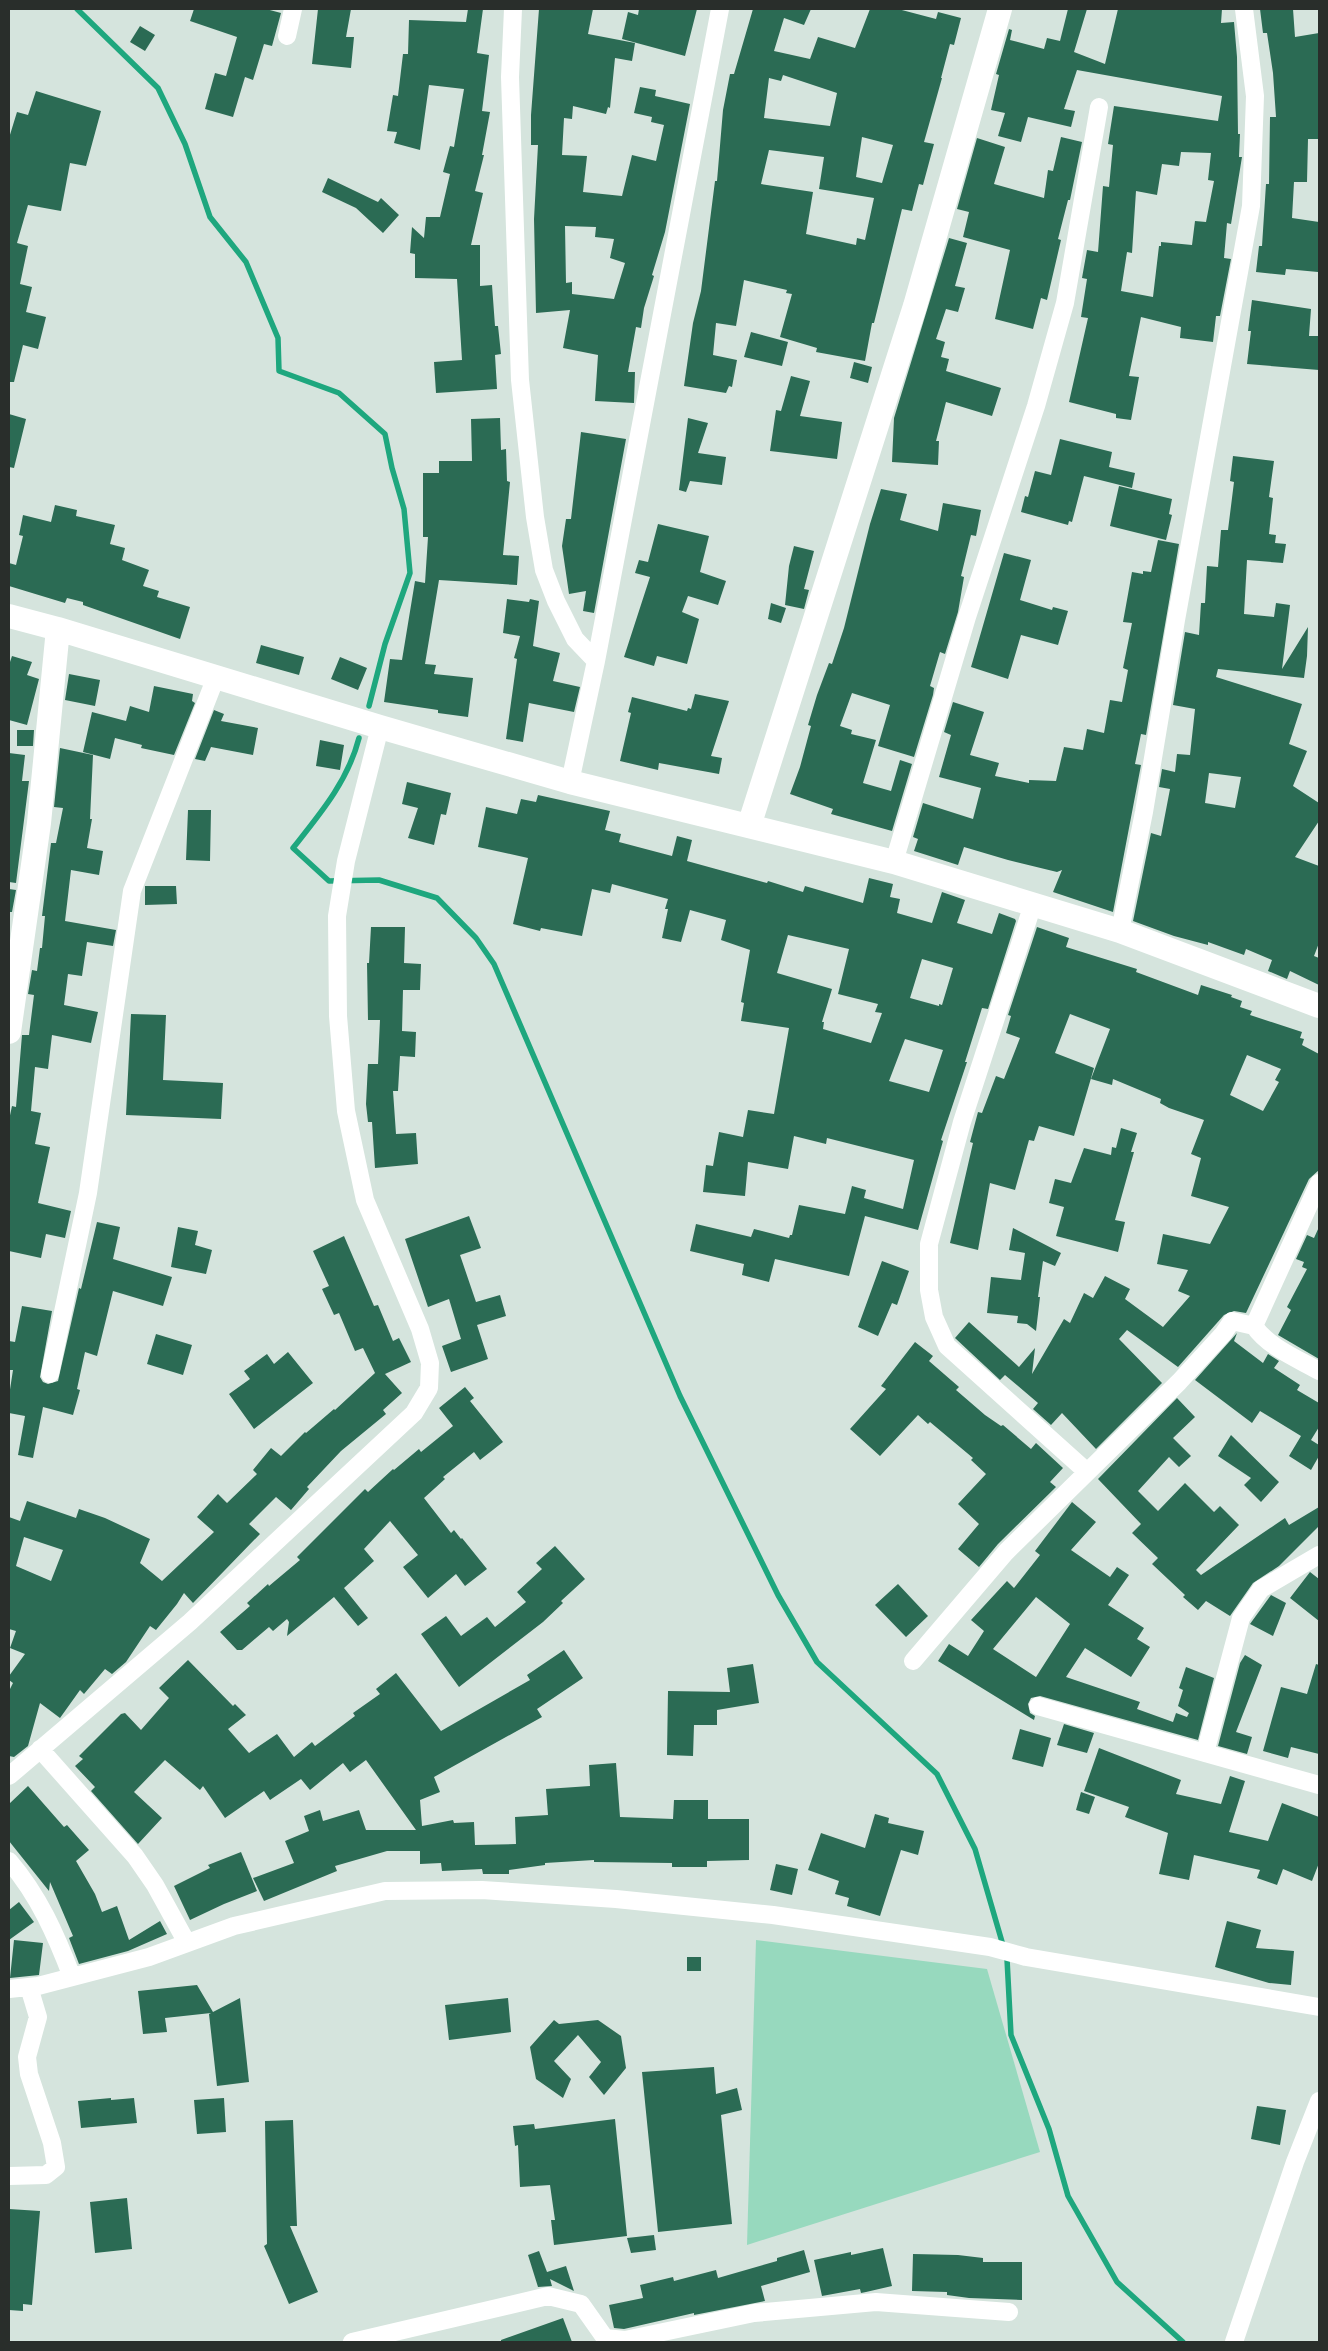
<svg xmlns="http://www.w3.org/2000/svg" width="1328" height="2351" font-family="'Archivo Narrow',sans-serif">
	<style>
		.green { fill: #97d9be }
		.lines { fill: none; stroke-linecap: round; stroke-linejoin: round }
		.stream { stroke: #1ea77e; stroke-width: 5.5 }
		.building { fill: #2b6b54; fill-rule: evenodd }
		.street { stroke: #fff; stroke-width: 18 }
		.secondary { stroke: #fff; stroke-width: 24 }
	</style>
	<rect width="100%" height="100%" fill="#d5e4dd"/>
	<path class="green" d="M756,1940L987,1969L1040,2152L747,2245Z"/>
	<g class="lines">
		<path class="stream" d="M77,9L158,88L185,144L210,217L246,262L278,338L279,371L339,393L385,434L392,468L404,509L410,573L385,644L369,706
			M359,738C348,781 320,814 293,848L329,881L379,880L437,898L476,938L494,964L680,1396L778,1595L817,1662L937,1774L975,1849L1007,1959L1011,2035L1049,2129L1068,2196L1117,2282L1183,2342"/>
	</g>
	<path class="building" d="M194,9H266L281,13L272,46L264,44L253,80L245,77L233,117L205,109L215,73L226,76L237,37L190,21Z
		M318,9H351L346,37H354L351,68L312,64Z
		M468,9H483L477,53L489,55L482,111L490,112L482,155H484L475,191L483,193L471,245H480V286L492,285L495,326H498L501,354L495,355L497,389L436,393L434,362L462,360L457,279L415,278V254L410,253L412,227L424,238L426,217H440L450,174L443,172L450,146L454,147L464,89L429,85L420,150L394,143L397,132L387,131L393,95L398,96L403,54H408L409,20L466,22Z
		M539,9H593L588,34L635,43L632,61L615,58L610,108L608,107L606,114L573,106L572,119L564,118L562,155L587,156L583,192L622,196L632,155L656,161L664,125L651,122L652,117L634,113L640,87L656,90L655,96L690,104L665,232L652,275L654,276L644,308L641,328L636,327L628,372H635L634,403L595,401L598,355L563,348L570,310L536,313L534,219L538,145H531V115ZM565,226L596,227L595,237L614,239L610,258L625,263L614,299L572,294V282L566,283Z
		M639,9H697L685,56L622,39L628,12L638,15Z
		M753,9H811L804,25L784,18L774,51L810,59L818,37L855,48L870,9H898L936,19L938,12L961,18L954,45L950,44L941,78H942L924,142L934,144L923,185L919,184L912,211L902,209L874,323H872L865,361L816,352L817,348L780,337L792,294L786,293L787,290L744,280L736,326L716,323L713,355L737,360L732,387L729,386L726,393L684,386L693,323L701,291L715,181H717L723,110L730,74H734ZM783,75L837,93L830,126L764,118L769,78L781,81ZM862,137L893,145L882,183L856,177ZM769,150L824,157L819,189L874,198L865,240L857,238L856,245L806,234L813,192L761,184Z
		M1068,9H1087L1074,52L1105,64L1118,9H1222L1221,23L1234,22L1237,57L1238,134H1240L1239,157H1242L1231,224L1227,223L1224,258L1231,259L1220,316H1216L1213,342L1180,338L1181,327L1141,317L1129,376L1139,377L1131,420L1116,418V414L1069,402L1088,318L1081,317L1087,279L1082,278L1087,250L1098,252L1103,186L1109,187L1113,145L1108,144L1114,106L1218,121L1222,96L1077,70L1064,109L1075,111L1071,127L1028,117L1021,142L998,136L1005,113L991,110L999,75L996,74L1009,29L1012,30L1010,40L1044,49L1047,38L1060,41ZM1181,152L1211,153L1208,180L1214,181L1206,222L1195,221L1192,245L1161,242V246H1159L1153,297L1121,291L1127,252L1132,253L1136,191L1157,195L1162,164L1179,166Z
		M1260,9H1293L1295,37L1319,33V139H1308L1307,182H1294L1292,218L1319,222L1318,272L1286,269L1285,275L1256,272L1259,246H1262L1266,184H1269L1270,117H1276L1273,73L1267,33H1263Z
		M140,26L155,35L145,51L130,42Z
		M36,91L101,111L86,166L70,163L61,211L28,205L17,243L28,246L20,284L32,287L26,312L46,317L38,349L23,345L14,382H9V138L17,112L28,115Z
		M1061,137L1082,142L1070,200H1068L1058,239L1061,240L1047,300L1041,298L1033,329L995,319L1010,250L963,237L969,212L957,209L977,138L1005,147L994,184L1044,198L1048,170L1053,171Z
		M328,178L378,202L381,198L399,215L383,233L356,208L322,192Z
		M949,238L967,243L955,286L965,288L958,312L946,309L936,339L945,342L941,357L949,359L946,371L1001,388L992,416L946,402L936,441H939L938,465L892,462L894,418Z
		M1252,300L1311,309L1309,336H1319V370L1247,364L1251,331H1248Z
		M751,332L788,342L782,366L744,357Z
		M854,362L872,367L868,383L850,378Z
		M791,376L810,381L800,416L842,422L837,459L770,451L776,410L781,411Z
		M9,414L26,419L14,468L9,467Z
		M500,418L501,450L506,449L507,481L510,482L503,555L519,556L517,585L439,580L425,664L436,665L434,674L473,678L468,717L438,713V710L384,702L390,659L402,660L415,581L425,583L428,537H423V473H439V461H472L471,419Z
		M688,418L708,423L698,453L726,457L722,485L690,481L686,492L679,490Z
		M581,432L626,439L594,613L583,611L586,591L569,594L562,546L566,519H571Z
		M1060,439L1112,452L1109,467L1135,473L1132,488L1084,476L1072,522L1069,521L1068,525L1021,512L1025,496L1028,497L1035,471L1051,475Z
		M1233,456L1274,461L1269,497L1273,498L1269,534L1276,535L1275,543L1286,544L1283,563L1247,560L1244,614L1274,617L1276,603L1290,605L1282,669L1308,627L1307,656L1304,678L1218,669L1216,677L1302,704L1289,744L1307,751L1293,786L1319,803V821L1295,857L1319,866V943L1314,956L1319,958V985L1290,971L1287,979L1268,971L1272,960L1246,949L1244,955L1208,942V945L1174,936L1133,921L1151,833L1161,836L1170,789L1159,787L1162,769L1175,772L1177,754L1190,755L1195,709L1173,705L1185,632L1199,635L1201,603H1205L1207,566L1218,567L1221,530H1228L1234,482L1230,481ZM1209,773L1241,777L1235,808L1205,803Z
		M1119,486L1172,499L1169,514L1172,515L1166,540L1110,526Z
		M881,489L907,494L900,520L938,531L943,503L981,510L976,536L971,535L961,576L964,577L958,612L945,654L940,652L930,686L934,688L933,695L914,757L878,746L890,705L852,693L840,726L852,730L851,734L876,740L863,783L891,791L900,760L912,764L892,831L831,814L833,809L790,794L800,767L811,726L808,725L817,695L829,663L832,664L844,628L870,524Z
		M55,505L77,510L76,516L115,525L110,544L125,548L122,560L149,570L143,586L159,591L157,597L190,607L180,639L83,605V602L67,598L65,603L9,586V563L16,565L23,536L19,535L23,515L51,522Z
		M658,524L709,536L700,572L726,581L718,605L688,596L682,612L699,619L687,664L657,656L654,666L624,657L650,577L635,573L639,560L648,562Z
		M1158,540L1179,544L1146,735L1141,734L1135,764L1141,765L1113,912L1053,892L1062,870L1057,872L1008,860L964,847L958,865L914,851L918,839L913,837L923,803L973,819L981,788L939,777L951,735L944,732L953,702L984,712L970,755L999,763L995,776L1029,783V780L1056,781L1064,747L1083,750L1087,729L1104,733L1110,700L1122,702L1128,670L1123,668L1132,623L1123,622L1132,572L1143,574V571L1151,572Z
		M794,546L814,551L804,589L809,590L804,609L785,605L789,566Z
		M1004,553L1031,560L1020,600L1052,610L1053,607L1068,611L1058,645L1021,635L1008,679L971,667Z
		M507,599L529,602L530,599L539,601L533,646L560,653L553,681L580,687L574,712L529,703L523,742L506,739L517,659L514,658L520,636L503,633Z
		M771,603L786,608L781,623L768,619Z
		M261,645L304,657L299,675L256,663Z
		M12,656L32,662L27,675L39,679L27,725L9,720V665Z
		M340,657L367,668L358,690L331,679Z
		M69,674L100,680L95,706L65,700Z
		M154,686L193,694L192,701L195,703L174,755L141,748L142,745L115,738L110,759L83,752L92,712L126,721L130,706L149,712Z
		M695,694L729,701L711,756L722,758L719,774L659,763L658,770L620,761L631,713L628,712L632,697L687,711L688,708L691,709Z
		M214,710L224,714L221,721L258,728L253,755L211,747L205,761L195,759Z
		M17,730H34L33,746H17Z
		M320,740L344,745L340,770L316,766Z
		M60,748L93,755L90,819H92L87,848L103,851L99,875L71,870L65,921L116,930L113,946L87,942L82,976L68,974L64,1005L98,1012L91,1043L52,1035L48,1069L35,1067L31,1111L41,1113L35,1144L50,1147L38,1203L71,1211L65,1238L46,1234L41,1258L9,1251V1120L12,1106L16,1107L22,1035H29L34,995L28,994L32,970L37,971L40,948H42L45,916H42L51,843H56L63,808L54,807Z
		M9,753L25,755L22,781H29L16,883L9,882Z
		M407,782L451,793L446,815L441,814L434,845L408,838L418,808L402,804Z
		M538,795L610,811L605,830L621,834L619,842L672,856L677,836L692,840L687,861L767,883L768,881L803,892L805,886L863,903L869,878L893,884L890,897L900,899L897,913L932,923L942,892L965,900L957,923L992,934L999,913L1015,919L1016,921L988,1009L982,1008L965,1062H967L941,1140L943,1141L918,1230L865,1216L849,1276L775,1259L769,1282L742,1275L744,1264L690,1251L696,1224L751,1237L754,1229L789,1238L790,1235H792L799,1205L845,1214L852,1186L866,1190L864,1198L903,1209L914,1160L827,1138L826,1144L794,1136L788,1169L748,1162L745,1196L703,1192L706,1165L713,1166L719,1132L743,1137L748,1110L774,1114L789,1028L741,1021L744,1003L741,1002L750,950L721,940L726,920L690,910L681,942L662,938L668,909H665L668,899L612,884L610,893L592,889L582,936L541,928L540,931L513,924L528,858L478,847L486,807L517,814L521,799L536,802ZM788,935L849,949L838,994L878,1004L875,1012L882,1013L871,1043L823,1029L824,1022H822L832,989L777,973ZM922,959L953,968L942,1005L939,1004V1006L910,998ZM905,1039L943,1050L929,1092L889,1081Z
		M188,810H211L210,861L186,860Z
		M145,886H176L177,904L145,905Z
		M9,889L16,890L12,912H9Z
		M371,927H405L404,963L421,964L420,990H403L402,1031L416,1032L415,1057L400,1056L398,1091H393L396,1134L416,1133L418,1164L375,1168L372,1122H368L366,1104L368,1064H378L380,1020H368L367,963H369Z
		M1037,927L1069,938L1066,947L1137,969L1136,972L1198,995L1201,985L1232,995L1231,997L1242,1001L1240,1007L1252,1011L1250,1015L1302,1032L1300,1038L1304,1039L1302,1045L1319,1054V1170L1309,1179L1246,1313L1234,1311L1224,1315L1178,1367L1127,1330L1119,1339L1162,1383L1096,1449L1062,1413L1051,1425L1033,1409L1038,1403L1005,1375L1000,1380L955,1338L969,1322L1019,1367L1035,1348L1032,1374L1064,1319L1070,1323L1084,1293L1093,1298L1105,1276L1130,1289L1125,1299L1163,1327L1190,1296L1178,1291L1188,1270L1157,1264L1163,1234L1210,1244L1229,1207L1191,1196L1201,1158L1191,1154L1204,1120L1169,1108L1160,1103L1161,1099L1113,1079L1112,1085L1091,1079L1110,1029L1070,1014L1055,1053L1094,1068L1074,1136L1039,1126L1034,1141L1029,1140L1015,1190L990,1183L978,1250L950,1243L973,1143L970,1142L978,1112L982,1113L996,1076L1004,1079L1020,1038L1006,1033L1011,1016L1008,1015ZM1247,1055L1281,1069L1275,1080L1279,1082L1263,1111L1230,1095Z
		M131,1014L166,1015L163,1080L223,1083L221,1119L126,1115Z
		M1121,1128L1137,1133L1131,1152H1134L1115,1220L1125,1222L1118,1252L1056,1236L1064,1207L1049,1203L1055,1179L1071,1183L1084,1148L1111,1155L1112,1147L1116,1148Z
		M469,1216L481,1248L460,1255L476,1302L500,1295L506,1316L477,1325L488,1359L451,1372L442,1346L461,1339L449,1299L428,1307L405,1239Z
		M97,1222L120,1227L113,1259L172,1277L163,1306L113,1291L97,1356L85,1352L77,1389L80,1390L73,1415L43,1407L33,1458L18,1455L25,1416L9,1413V1396L13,1370H9V1341L15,1342L22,1306L52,1311L40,1377L43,1382L48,1384L58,1381L79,1288L81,1289Z
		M178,1227L198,1231L195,1245L212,1250L206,1274L171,1267Z
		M1319,1227V1359L1278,1335L1291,1310L1287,1307L1307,1269L1302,1267L1304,1262L1296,1259L1307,1235L1314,1238Z
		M1013,1228L1061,1253L1055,1266L1043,1261L1038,1297H1040L1036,1331L1027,1324L1017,1323L1018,1316L987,1313L991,1277L1021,1280L1025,1253L1009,1250Z
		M344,1236L374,1306L378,1305L393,1341L399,1338L411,1362L385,1374L402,1393L383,1410L386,1414L341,1451L307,1487L309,1489L291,1510L276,1497L249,1524L260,1534L193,1603L184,1593L177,1604L156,1630L150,1626L126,1662L112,1674L105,1669L84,1694L80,1690L60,1718L40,1703L28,1746L14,1757L9,1756V1691L13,1683L9,1680V1676L25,1654L10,1648L16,1631L9,1629V1517L20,1521L27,1501L76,1518L79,1509L105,1518L150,1539L140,1563L162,1581L214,1532L197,1517L218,1494L227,1503L257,1474L253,1470L271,1448L281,1456L305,1432L306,1433L334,1409L335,1410L375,1373L363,1348L355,1351L339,1313L334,1315L322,1289L329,1286L313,1251ZM24,1537L63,1550L51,1581L16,1566Z
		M882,1261L909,1271L897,1305L892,1303L878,1336L858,1327Z
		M1237,1333L1234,1341L1263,1363L1268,1354L1279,1361L1274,1368L1300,1385L1297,1390L1319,1403V1427L1311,1440L1319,1445V1456L1311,1470L1289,1456L1301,1436L1260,1411L1252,1423L1195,1380Z
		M156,1334L192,1345L183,1375L147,1364Z
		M915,1342L933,1356L929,1361L959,1387L956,1390L985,1415L1001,1426L1003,1425L1031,1449L1036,1443L1063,1468L1050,1482L1056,1487L998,1544L979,1567L958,1549L979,1524L958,1504L986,1474L971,1460L973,1458L930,1422L928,1424L918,1415L880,1456L850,1429L886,1389L881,1386Z
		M288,1352L313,1383L254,1429L229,1394L250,1379L244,1371L267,1354L274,1364Z
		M465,1387L474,1398L470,1401L503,1442L480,1460L474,1452L443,1477L445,1479L424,1498L451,1533L454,1530L461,1539L462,1538L487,1569L465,1586L456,1574L428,1598L403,1567L418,1555L390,1521L364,1549L374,1561L344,1588L368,1618L358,1626L334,1597L287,1636L289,1622L287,1619L273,1631L269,1627L242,1650H237L220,1632L250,1606L247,1603L268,1584L269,1586L300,1560L297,1557L365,1489L368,1492L393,1469L394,1470L419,1449L421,1452L453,1426L439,1408Z
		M1177,1398L1195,1417L1173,1438L1191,1456L1179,1467L1169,1457L1138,1491L1158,1511L1185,1483L1214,1512L1220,1506L1239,1525L1196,1570L1201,1575L1285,1518L1289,1525L1319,1507V1526L1279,1566L1253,1583L1230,1616L1206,1601L1198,1610L1183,1597L1185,1595L1152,1564L1158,1558L1132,1533L1141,1524L1098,1479Z
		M1231,1435L1279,1482L1261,1502L1244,1485L1251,1478L1218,1456Z
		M1072,1502L1096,1522L1071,1550L1110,1577L1117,1567L1129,1575L1108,1605L1144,1628L1137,1639L1150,1647L1131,1677L1085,1648L1066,1677L1140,1702L1137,1709L1173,1722L1176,1713L1187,1717L1189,1713L1178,1706L1183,1690L1179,1688L1186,1667L1214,1678L1198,1740L1040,1696L1031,1698L1028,1704L1030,1713L1035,1716L1034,1720L938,1661L949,1644L968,1656L984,1631L971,1620L1007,1581L1014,1588L1040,1555L1035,1551ZM1036,1597L1070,1624L1036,1677L993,1649Z
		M555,1546L585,1579L561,1601L563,1603L543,1622L459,1687L421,1634L446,1616L461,1636L487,1617L495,1627L526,1602L517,1592L542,1569L536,1563Z
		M1310,1572L1319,1579V1621L1290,1598Z
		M898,1584L928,1616L906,1637L875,1605Z
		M1271,1595L1286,1603L1273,1636L1250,1624Z
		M564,1650L583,1678L537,1709L542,1717L434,1777L440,1792L420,1800L422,1826L453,1820L454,1823L474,1822L475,1845L516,1844L515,1817L548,1815L546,1789L590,1786L589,1765L616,1763L620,1817L673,1819L674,1800H708V1819H749V1860L707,1861V1867H672V1863L594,1862V1860L545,1863V1865L509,1870V1874H483L482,1869L442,1871L441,1863L420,1864V1851H387L335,1866L337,1871L264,1901L253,1878L294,1863L285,1841L309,1831L304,1816L320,1810L323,1821L359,1810L366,1830H416L366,1760L350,1772L343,1763L310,1790L301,1779L270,1800L264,1791L225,1818L203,1786L200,1790L165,1760L134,1792L162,1818L138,1844L91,1791L95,1787L75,1766L83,1759L79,1756L121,1714L125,1713L141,1730L169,1698L159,1688L188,1660L233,1706L235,1704L246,1715L228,1729L249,1753L277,1734L294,1757L312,1742L315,1746L355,1716L353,1713L380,1694L376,1689L396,1673L441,1731L530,1680L527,1675Z
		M1245,1655L1262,1665L1236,1732L1252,1737L1247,1754L1218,1746L1240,1663Z
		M753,1664L759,1703L717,1710V1725H694L693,1756L667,1755L668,1691L730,1692L727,1668Z
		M1316,1664L1319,1665V1754L1291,1747L1288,1758L1263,1751L1281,1687L1307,1694Z
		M1064,1724L1094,1733L1087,1753L1057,1745Z
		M1020,1729L1051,1738L1043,1767L1012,1759Z
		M1099,1748L1181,1780L1176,1794L1221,1804L1230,1776L1245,1781L1229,1832L1268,1841L1282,1803L1319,1817V1863L1312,1881L1283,1869L1277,1885L1257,1878L1260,1870L1194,1855L1189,1880L1159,1874L1168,1833L1125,1817L1129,1807L1084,1791Z
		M28,1786L64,1827L67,1825L89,1850L76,1861L95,1894L102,1912L117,1906L129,1940L160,1921L167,1934L128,1951L79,1964L69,1938L73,1936L50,1882L49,1891L9,1841V1804Z
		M1081,1792L1095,1797L1089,1814L1076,1810Z
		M875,1814L889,1818L888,1823L924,1831L918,1855L901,1850L880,1916L847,1906L849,1898L835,1894L839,1881L808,1870L821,1833L865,1848Z
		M241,1852L257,1891L224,1904L190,1920L174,1886L210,1868L208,1865Z
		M776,1864L798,1869L792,1895L770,1890Z
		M19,1902L34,1922L9,1940V1910Z
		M1227,1921L1261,1930L1256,1948L1294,1951L1291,1985L1269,1983L1215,1967Z
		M14,1940L43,1943L39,1975L10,1978Z
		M687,1957H701V1971H687Z
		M197,1985L213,2012L240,1998L249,2082L217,2086L209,2014L211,2013L165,2018L167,2032L143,2034L138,1991Z
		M508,1998L511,2032L449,2040L445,2005Z
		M554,2020L559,2024L598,2020L621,2036L626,2068L604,2095L589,2077L601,2062L578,2035L554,2061L571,2079L563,2098L536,2079L530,2047Z
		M714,2067L716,2094L737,2088L742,2110L721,2115L732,2224L658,2232L642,2072Z
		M111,2098V2100L134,2098L137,2123L81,2128L78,2101Z
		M224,2098L226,2132L197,2134L194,2100Z
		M1257,2106L1286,2110L1280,2145L1251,2139Z
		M615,2119L627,2236L554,2245L551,2220H555L550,2185L520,2187L518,2145L515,2146L513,2126L534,2124L535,2129Z
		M293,2120L297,2226H290L318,2292L289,2304L264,2246L267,2244L265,2121Z
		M127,2198L132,2249L95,2253L90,2202Z
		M9,2209L40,2211L32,2305L23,2304V2311L9,2310Z
		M654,2235L656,2250L631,2253L627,2238Z
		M883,2248L892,2286L866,2292L861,2293L860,2289L822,2296L814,2260L851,2252V2255Z
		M804,2250L810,2272L761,2286L765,2301L694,2315V2313L624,2329L614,2328L609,2305L643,2298L640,2285L673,2277L674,2281L716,2270L718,2278L777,2261V2258Z
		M539,2251L547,2272L566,2266L574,2291L550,2279L552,2286L538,2287L528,2255Z
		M913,2254L958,2255L983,2258V2262H1022V2300L969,2298L947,2295V2292L912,2291Z
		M563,2318L572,2342H501V2340Z"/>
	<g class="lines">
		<path class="street" d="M513,9L510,77L520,380L535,517L544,570L556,601L575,639L596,661
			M287,36L293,9
			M570,782L596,661L720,9
			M894,862L967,617L1036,406L1065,303L1099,107
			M1033,904L962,1122L929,1244V1290L934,1317L947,1346L1086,1471
			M1120,931L1144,812L1176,620L1251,206L1255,96L1244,9
			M1254,1326L1319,1183
			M50,1374L88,1193L132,891L216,677
			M913,1661L1006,1552L1179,1382L1223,1334L1232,1321L1254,1326C1268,1347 1298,1359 1319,1371
			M1038,1706L1319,1785
			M40,1749L135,1856L155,1885L187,1943
			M1205,1753L1241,1618L1261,1589L1319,1555
			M9,1776L190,1622L414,1413L429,1388L430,1363L420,1329L365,1200L346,1111L338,1016L337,916L346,861L380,727
			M9,1861C39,1896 56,1935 72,1977
			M9,1989L38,1986L149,1957L234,1926L385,1891L482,1890L616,1899L773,1915L990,1947L1026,1957L1319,2007
			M9,2176L46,2175L56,2167L52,2143L29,2074L27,2057L38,2017L29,1987
			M352,2342L548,2296L581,2304L605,2338L625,2340L754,2313L876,2302L1009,2312
			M1234,2342L1295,2162L1319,2101"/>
		<path class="secondary" d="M9,616L58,629L380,727L570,782L894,862L1120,931L1319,1006
			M749,826L915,306L1000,9
			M9,1032L39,823L58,629"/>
	</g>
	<rect width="1328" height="2351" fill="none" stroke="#292e2b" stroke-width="20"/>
</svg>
